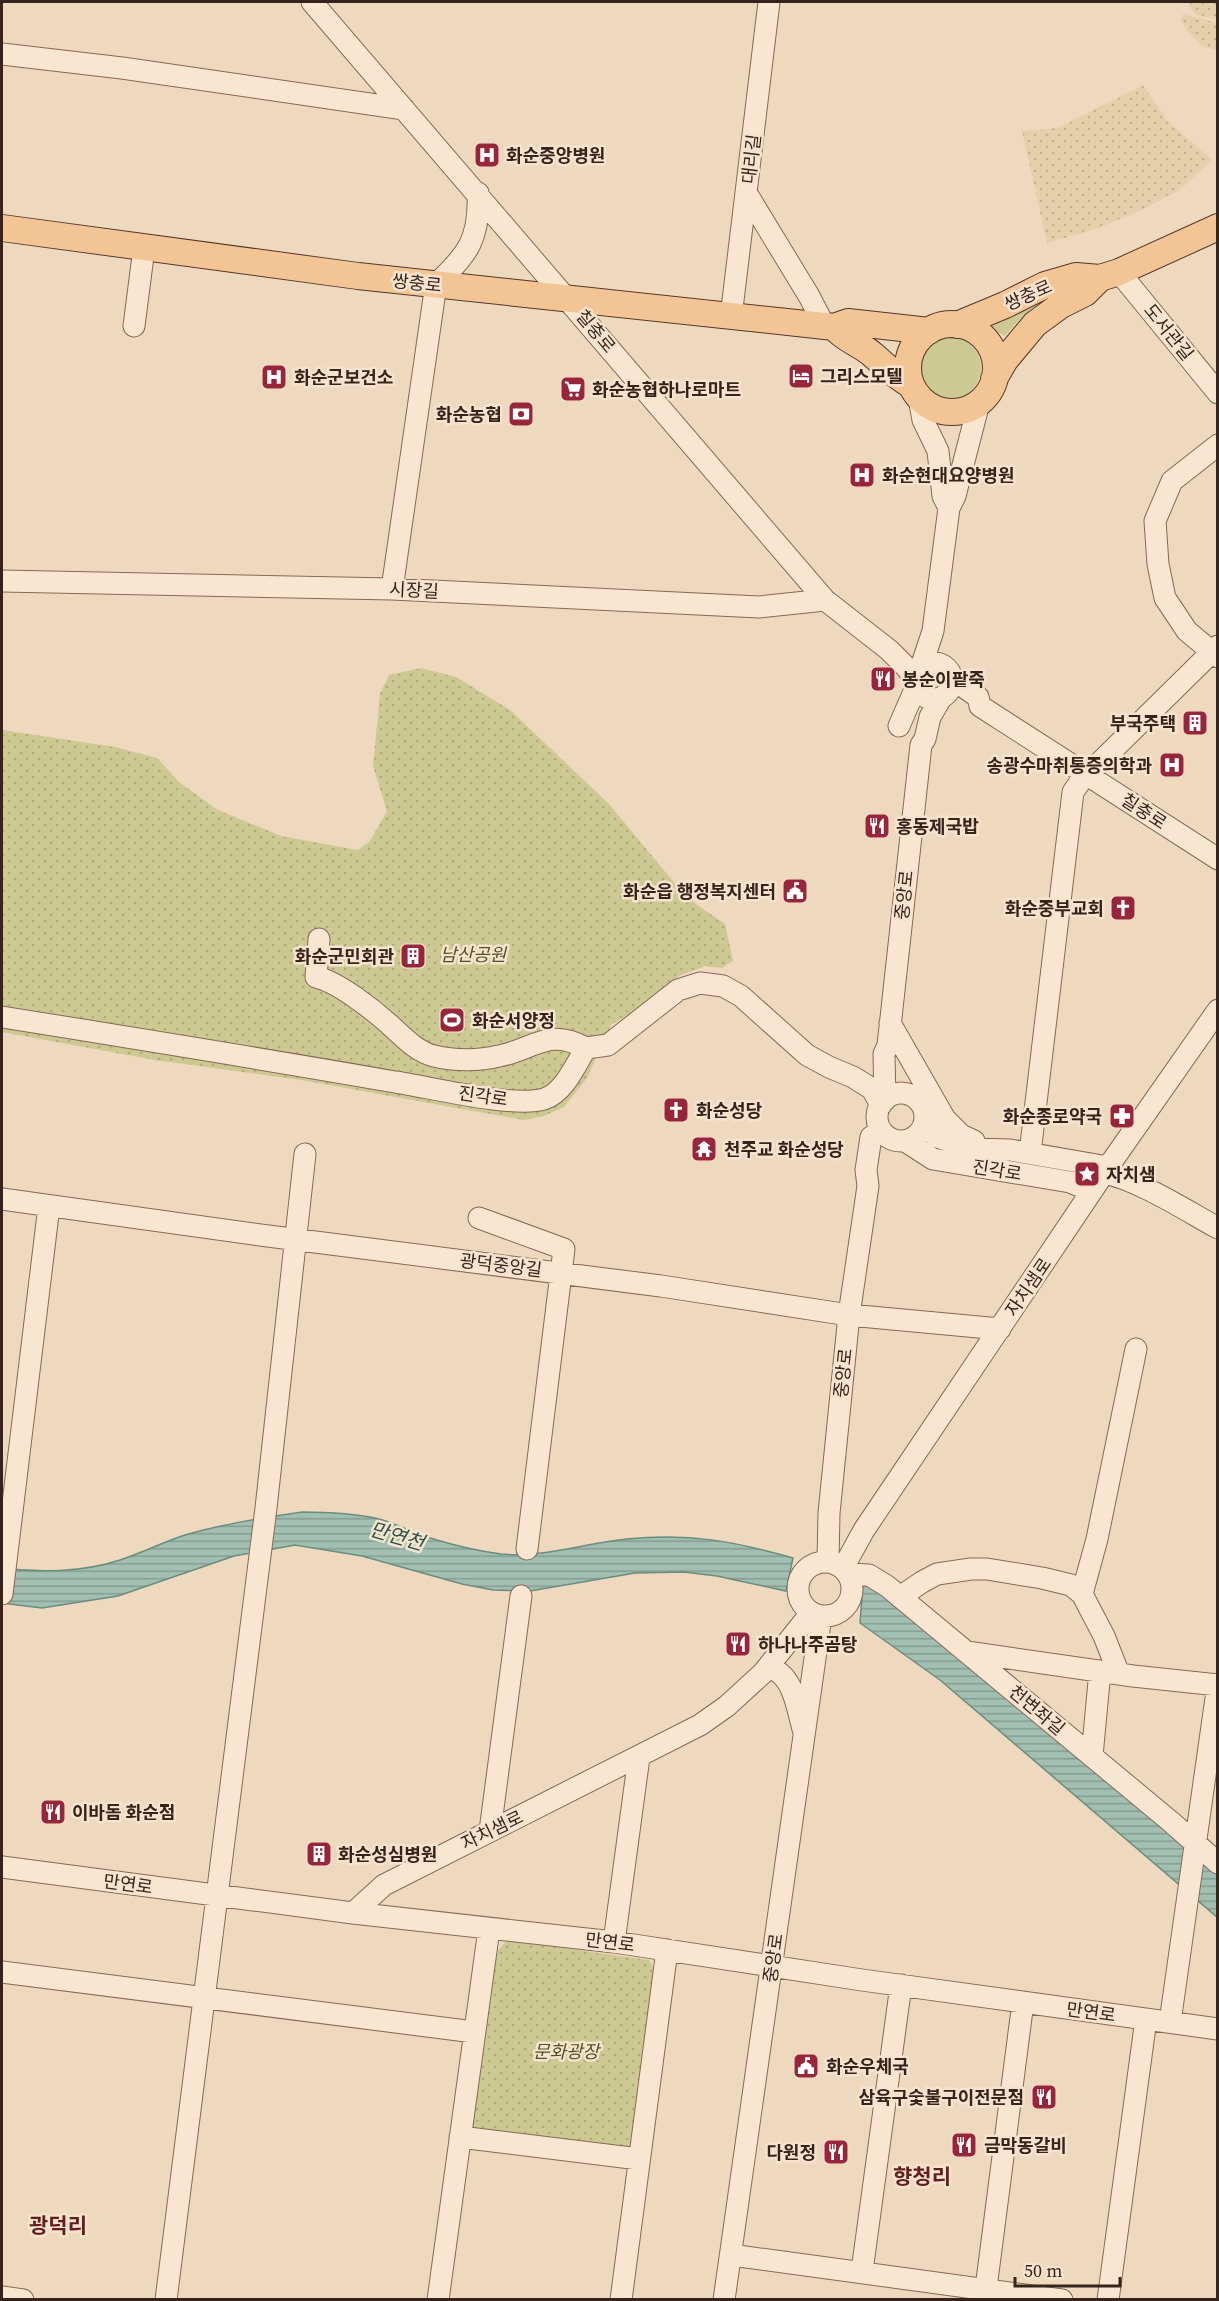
<svg xmlns="http://www.w3.org/2000/svg" width="1219" height="2301" font-family="'Source Serif 4','Noto Sans KR',serif">
	<style>
		.farmland { fill: url(#farmland-dots) }
		.green { fill: #ccc992 }
		.park { fill: url(#park-dots) }
		.water { fill: url(#water-rules); stroke: #698d7e; stroke-width: 1.5 }
		.lines { fill: none; stroke-linecap: round; stroke-linejoin: round }
		.minor-casing { stroke: #876857; stroke-width: 23 }
		.major-casing { stroke: #54372b; stroke-width: 28 }
		.minor { stroke: #f9e6d1; stroke-width: 21 }
		.major { stroke: #f3c594; stroke-width: 26 }
		.labels { text-anchor: middle; dominant-baseline: central; stroke-width: 5; stroke-linejoin: round; paint-order: stroke }
		.poi-label { font-size: 18px; font-weight: bold; fill: #36241c; stroke: #f6e3ce; text-anchor: start }
		.street-label { font-size: 18px; fill: #36241c; stroke: #f6e3ce }
		.park-label { font-size: 18px; font-style: italic; fill: #4f5322; stroke: #f6e3ce }
		.water-label { font-size: 20px; font-style: italic; fill: #2a564c; stroke: #f6e3ce }
		.quarter-label { font-size: 21px; font-weight: bold; fill: #631d1a; stroke: #f6e3ce }
	</style>
	<defs>
		<pattern id="farmland-dots" width="8" height="8" patternUnits="userSpaceOnUse" patternTransform="scale(1.5)"><rect width="8" height="8" fill="#e4d1ab"/><path d="M2 2h.1M6 6h.1" fill="none" stroke="#c4b393" stroke-width="1.8" stroke-linecap="round"/></pattern>
		<pattern id="park-dots" width="8" height="8" patternUnits="userSpaceOnUse" patternTransform="scale(1.5)"><rect width="8" height="8" fill="#ccc992"/><path d="M2 2h.1M6 6h.1" fill="none" stroke="#b0ac7d" stroke-width="1.8" stroke-linecap="round"/></pattern>
		<pattern id="water-rules" width="6" height="5" patternUnits="userSpaceOnUse" patternTransform="scale(1.5)"><rect width="6" height="5" fill="#a2c0b2"/><path d="M0 2.5h6" fill="none" stroke="#859c90"/></pattern>
	</defs>
	<rect width="100%" height="100%" fill="#eed8be"/>
	<path class="farmland" d="M1191,2H1217V19L1196,15L1188,6Z
		M1183,14L1217,23V50L1204,47L1189,33L1181,20Z
		M1143,85L1167,120L1212,160L1181,189L1146,208L1094,230L1047,243L1022,131L1057,128Z"/>
	<path class="green" d="M1063,292L1045,299L1023,316L1005,336L997,332L991,325L992,322L1019,307Z
		M919 368a31 31 0 1 1 62 0a31 31 0 1 1-62 0Z"/>
	<path class="park" d="M421,668L456,677L510,710L608,803L672,880L697,905L725,924L733,961L722,968L705,966L679,976L645,1004L611,1025L587,1078L564,1107L544,1116L524,1120L301,1080L155,1060L2,1032V730L115,747L157,758L180,783L218,810L281,836L358,850L370,841L387,811L373,766L380,694L389,675Z
		M507,1940L649,1960L660,1978L637,2145L625,2153L474,2132L471,2125L497,1952Z"/>
	<path class="water" d="M302,1512C328,1512 353,1513 379,1519C396,1524 413,1532 430,1538C453,1545 477,1551 501,1554C543,1558 586,1543 627,1539C691,1533 733,1541 793,1558L786,1591L717,1576L684,1572L635,1573L530,1591L493,1590L462,1584L362,1556L295,1545L234,1556L118,1596L42,1608L2,1603V1568C39,1573 84,1572 120,1560C142,1553 163,1542 185,1535C223,1524 262,1518 302,1512Z
		M863,1584L876,1590L1217,1872V1917L940,1680L860,1623Z"/>
	<g class="lines">
		<g class="minor-casing">
			<path id="minor" d="M312,2L825,600L889,650L907,668L915,680
				M2,54L122,68L404,109
				M747,194L809,296L824,325
				M1119,272L1218,393
				M731,317L769,2
				M134,326L144,248
				M919,398L923,420L938,451L943,496L949,508
				M1218,445L1172,481L1155,521L1158,564L1165,598L1187,631L1218,657
				M2,581L392,589L759,607L825,600
				M392,589L436,284C468,255 480,238 478,193
				M916 681a18 18 0 1 1 36 0a18 18 0 1 1-36 0Z
				M920,670L933,631L949,508L955,496L979,403
				M951,678L978,697L980,706
				M980,706L1218,859
				M899,726L916,687
				M319,939L316,977C338,982 372,1009 389,1024C402,1036 417,1052 434,1056C454,1061 479,1061 499,1056C535,1049 548,1027 586,1048
				M2,1017C133,1038 264,1059 395,1082C429,1087 513,1108 544,1099C564,1093 576,1064 586,1048L608,1045L678,990L700,983L723,986L741,996L807,1055L829,1067L853,1077L872,1089L881,1105
				M890,1023L945,1119L961,1135L974,1141
				M877 1117a24 24 0 1 1 48 0a24 24 0 1 1-48 0Z
				M885,1100L884,1054L888,1045L921,745L925,739L930,717L941,698
				M923,1126L937,1137L975,1149L1010,1150L1108,1167
				M905,1141L933,1159L1070,1182L1092,1191
				M1030,1153L1073,792L1080,782L1218,646
				M1104,1173C1139,1180 1185,1210 1218,1228
				M2,1199L268,1236L661,1286L849,1315L1000,1329
				M479,1218L564,1249L527,1549
				M798 1589a27 27 0 1 1 54 0a27 27 0 1 1-54 0Z
				M828,1562L829,1513L849,1315L868,1186L866,1170L871,1137L881,1131
				M843,1568L864,1530L1108,1167L1218,1010
				M848,1574L869,1575L887,1586L1170,1821L1218,1863
				M2,1594L49,1206
				M1082,1594L1097,1539L1136,1349
				M900,1597L922,1582L937,1574L971,1569H987L1042,1578L1071,1585L1082,1594L1104,1636L1119,1674
				M967,1652L1133,1676L1218,1685
				M768,1668C793,1672 797,1708 803,1729
				M1092,1756L1100,1671
				M490,1831L521,1596
				M2,1867L353,1913L614,1942L862,1980L1218,2029
				M353,1913L384,1885L700,1725L727,1706L763,1673L811,1613
				M614,1942L639,1757
				M2,1972L474,2032
				M1170,2022L1218,1684
				M460,2137L639,2159
				M731,2255L1062,2300
				M862,2271L901,1985
				M986,2288L1023,2002
				M2,2297L23,2300
				M166,2300L266,1508L305,1154
				M438,2300L489,1929
				M621,2300L667,1950
				M724,2300L821,1616
				M1108,2300L1146,2019"/>
		</g>
		<g class="major-casing">
			<path id="major" d="M2,228L358,276L834,327L848,322L929,331
				M908 368a44 44 0 1 1 88 0a44 44 0 1 1-88 0Z
				M957,325L1005,305L1045,285L1076,276L1100,278L1119,272L1218,227
				M834,327C845,340 861,344 873,355C886,366 896,377 911,385
				M994,379L1005,360L1035,324L1061,305L1085,293L1100,278"/>
		</g>
		<use href="#minor" class="minor"/>
		<use href="#major" class="major"/>
	</g>
	<defs>
		<g id="hospital-square" transform="scale(1.35)"><rect x="-9" y="-9" width="18" height="18" rx="4" fill="#97263a" stroke="#f6e3ce"/><path d="M-5-5h3v3.5h4V-5h3V5h-3V1.5h-4V5h-3Z" fill="#fff"/></g>
		<g id="hotel-square" transform="scale(1.35)"><rect x="-9" y="-9" width="18" height="18" rx="4" fill="#97263a" stroke="#f6e3ce"/><path d="M-6-4.5h1.5V1H6V5H4.5V3h-9V5H-6ZM-4 0a1.8 1.8 0 1 1 3.6 0ZM.5 0V-2.5h3Q6-2.5 6 0Z" fill="#fff"/></g>
		<g id="supermarket-square" transform="scale(1.35)"><rect x="-9" y="-9" width="18" height="18" rx="4" fill="#97263a" stroke="#f6e3ce"/><path d="M-6-5.5h2.5l.6 2H6L4.5 2H-2.5L-4.4-4H-6ZM-1.5 3.2a1.3 1.3 0 1 0 .1 0ZM3 3.2a1.3 1.3 0 1 0 .1 0Z" fill="#fff"/></g>
		<g id="bank-square" transform="scale(1.35)"><rect x="-9" y="-9" width="18" height="18" rx="4" fill="#97263a" stroke="#f6e3ce"/><path d="M-6-4H6V4H-6ZM0-2.3a2.3 2.3 0 1 0 0 4.6a2.3 2.3 0 1 0 0-4.6Z" fill="#fff"/></g>
		<g id="restaurant-square" transform="scale(1.35)"><rect x="-9" y="-9" width="18" height="18" rx="4" fill="#97263a" stroke="#f6e3ce"/><path d="M-5-6h1v4h1v-4h1v4h1v-4h1v5L-1.5 .5V6h-2V.5L-5-1ZM5-6V6H3V1.5H1.5Q1.5-4 5-6Z" fill="#fff"/></g>
		<g id="building-square" transform="scale(1.35)"><rect x="-9" y="-9" width="18" height="18" rx="4" fill="#97263a" stroke="#f6e3ce"/><path d="M-4-6H4V6H1V3H-1V6H-4ZM-2.5-4.3h1.7v1.8h-1.7ZM.8-4.3h1.7v1.8H.8ZM-2.5-1h1.7V.8h-1.7ZM.8-1h1.7V.8H.8Z" fill="#fff"/></g>
		<g id="civic-square" transform="scale(1.35)"><rect x="-9" y="-9" width="18" height="18" rx="4" fill="#97263a" stroke="#f6e3ce"/><path d="M-.6-6.5H3V-4.5H.6V-3L4-1V1h2V6H-6V1h2V-1L-.6-3ZM-1.2 2.5V6h2.4V2.5Z" fill="#fff"/></g>
		<g id="church-square" transform="scale(1.35)"><rect x="-9" y="-9" width="18" height="18" rx="4" fill="#97263a" stroke="#f6e3ce"/><path d="M-1.2-6h2.4v3.5h3.3v2.4h-3.3V6h-2.4V-.1h-3.3v-2.4h3.3Z" fill="#fff"/></g>
		<g id="stadium-square" transform="scale(1.35)"><rect x="-9" y="-9" width="18" height="18" rx="4" fill="#97263a" stroke="#f6e3ce"/><path d="M0-5a6.5 5 0 1 0 0 10a6.5 5 0 1 0 0-10ZM-3.5-1.8h7v3.6h-7Z" fill="#fff"/></g>
		<g id="pharmacy-square" transform="scale(1.35)"><rect x="-9" y="-9" width="18" height="18" rx="4" fill="#97263a" stroke="#f6e3ce"/><path d="M-2-6h4v4h4v4h-4v4h-4v-4h-4v-4h4Z" fill="#fff"/></g>
		<g id="temple-square" transform="scale(1.35)"><rect x="-9" y="-9" width="18" height="18" rx="4" fill="#97263a" stroke="#f6e3ce"/><path d="M0-6L5-2H3V0L6.5 2.5H4V6H1.5V3h-3V6H-4V2.5H-6.5L-3 0V-2H-5Z" fill="#fff"/></g>
		<g id="sight-square" transform="scale(1.35)"><rect x="-9" y="-9" width="18" height="18" rx="4" fill="#97263a" stroke="#f6e3ce"/><path d="M0-6L1.8-2.2L6-1.7L2.9 1.2L3.7 5.4L0 3.3L-3.7 5.4L-2.9 1.2L-6-1.7L-1.8-2.2Z" fill="#fff"/></g>
	</defs>
	<g fill-rule="evenodd">
		<use href="#hospital-square" x="487" y="155"/>
		<use href="#hotel-square" x="801" y="376"/>
		<use href="#hospital-square" x="274" y="377"/>
		<use href="#supermarket-square" x="573" y="389"/>
		<use href="#bank-square" x="521" y="414"/>
		<use href="#hospital-square" x="862" y="475"/>
		<use href="#restaurant-square" x="883" y="679"/>
		<use href="#building-square" x="1195" y="723"/>
		<use href="#hospital-square" x="1172" y="765"/>
		<use href="#restaurant-square" x="877" y="826"/>
		<use href="#civic-square" x="795" y="891"/>
		<use href="#church-square" x="1123" y="908"/>
		<use href="#building-square" x="413" y="956"/>
		<use href="#stadium-square" x="452" y="1020"/>
		<use href="#church-square" x="676" y="1110"/>
		<use href="#pharmacy-square" x="1122" y="1116"/>
		<use href="#temple-square" x="704" y="1149"/>
		<use href="#sight-square" x="1087" y="1174"/>
		<use href="#restaurant-square" x="738" y="1644"/>
		<use href="#restaurant-square" x="53" y="1812"/>
		<use href="#building-square" x="319" y="1854"/>
		<use href="#civic-square" x="806" y="2066"/>
		<use href="#restaurant-square" x="1044" y="2097"/>
		<use href="#restaurant-square" x="964" y="2145"/>
		<use href="#restaurant-square" x="836" y="2152"/>
	</g>
	<g class="labels">
		<g class="poi-label">
			<text x="506" y="155">화순중앙병원</text>
			<text x="820" y="376">그리스모텔</text>
			<text x="294" y="377">화순군보건소</text>
			<text x="592" y="389">화순농협하나로마트</text>
			<text x="502" y="414" text-anchor="end">화순농협</text>
			<text x="882" y="475">화순현대요양병원</text>
			<text x="902" y="679">봉순이팥죽</text>
			<text x="1176" y="723" text-anchor="end">부국주택</text>
			<text x="1152" y="765" text-anchor="end">송광수마취통증의학과</text>
			<text x="896" y="826">홍동제국밥</text>
			<text x="776" y="891" text-anchor="end">화순읍 행정복지센터</text>
			<text x="1104" y="908" text-anchor="end">화순중부교회</text>
			<text x="394" y="956" text-anchor="end">화순군민회관</text>
			<text x="472" y="1020">화순서양정</text>
			<text x="696" y="1110">화순성당</text>
			<text x="1102" y="1116" text-anchor="end">화순종로약국</text>
			<text x="724" y="1149">천주교 화순성당</text>
			<text x="1106" y="1174">자치샘</text>
			<text x="758" y="1644">하나나주곰탕</text>
			<text x="72" y="1812">이바돔 화순점</text>
			<text x="338" y="1854">화순성심병원</text>
			<text x="826" y="2066">화순우체국</text>
			<text x="1024" y="2097" text-anchor="end">삼육구숯불구이전문점</text>
			<text x="984" y="2145">금막동갈비</text>
			<text x="816" y="2152" text-anchor="end">다원정</text>
		</g>
		<g class="street-label">
			<text transform="translate(751 159) rotate(-83)">대리길</text>
			<text transform="translate(417 283) rotate(6)">쌍충로</text>
			<text transform="translate(1028 295) rotate(-24)">쌍충로</text>
			<text transform="translate(596 331) rotate(50)">칠충로</text>
			<text transform="translate(1169 332) rotate(51)">도서관길</text>
			<text transform="translate(414 590) rotate(3)">시장길</text>
			<text transform="translate(1144 811) rotate(33)">칠충로</text>
			<text transform="translate(904 895) rotate(-84)">중앙로</text>
			<text transform="translate(483 1096) rotate(8)">진각로</text>
			<text transform="translate(997 1170) rotate(9)">진각로</text>
			<text transform="translate(501 1265) rotate(7)">광덕중앙길</text>
			<text transform="translate(1028 1287) rotate(-56)">자치샘로</text>
			<text transform="translate(843 1373) rotate(-84)">중앙로</text>
			<text transform="translate(1037 1710) rotate(40)">천변좌길</text>
			<text transform="translate(492 1830) rotate(-26)">자치샘로</text>
			<text transform="translate(128 1884) rotate(8)">만연로</text>
			<text transform="translate(610 1942) rotate(7)">만연로</text>
			<text transform="translate(773 1958) rotate(-82)">중앙로</text>
			<text transform="translate(1091 2012) rotate(8)">만연로</text>
		</g>
		<g class="park-label">
			<text x="473" y="954">남산공원</text>
			<text x="566" y="2051">문화광장</text>
		</g>
		<g class="water-label">
			<text transform="translate(397 1536) rotate(16)">만연천</text>
		</g>
		<g class="quarter-label">
			<text x="922" y="2176">향청리</text>
			<text x="58" y="2225">광덕리</text>
		</g>
	</g>
	<rect width="1219" height="2301" fill="none" stroke="#36241c" stroke-width="6"/>
	<path d="M1015 2277v9h105v-9" fill="none" stroke="#36241c" stroke-width="3"/>
	<text x="1024" y="2277" font-size="18" fill="#36241c" stroke="#f6e3ce" stroke-width="4.5" paint-order="stroke">50 m</text>
</svg>
